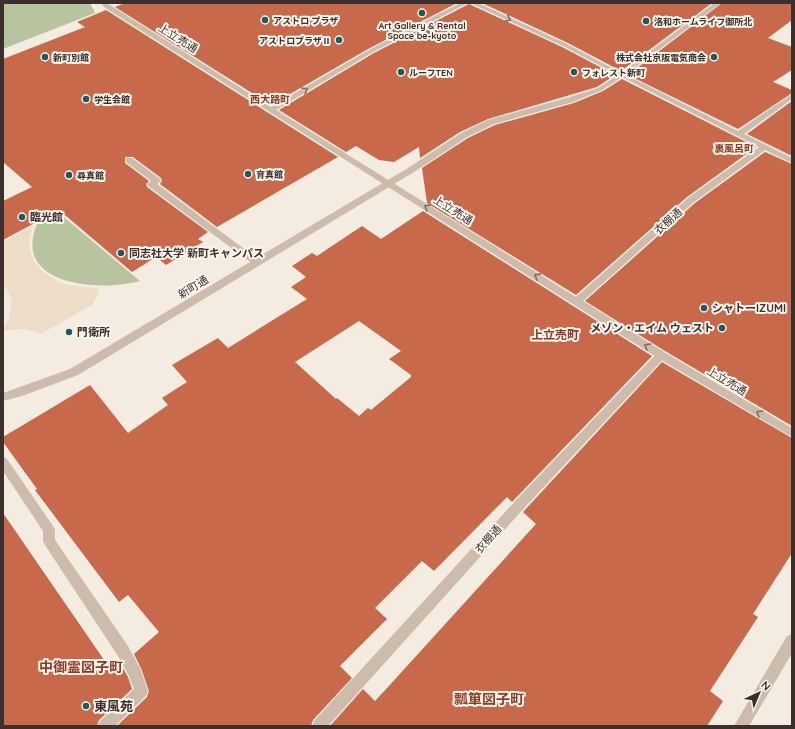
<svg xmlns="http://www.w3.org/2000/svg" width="795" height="729" font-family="Quicksand,'Noto Sans JP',sans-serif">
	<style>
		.green { fill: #b8c4a0 }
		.plaza { fill: #ecdcc8 }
		.building { fill: #c8694b; fill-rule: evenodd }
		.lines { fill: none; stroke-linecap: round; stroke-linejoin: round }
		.service { fill: #cdbbac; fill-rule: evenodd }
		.minor { fill: #cdbbac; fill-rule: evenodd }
		.tertiary { fill: #cdbbac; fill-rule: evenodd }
		.oneway { stroke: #7d6f65 }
		.poi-dot { fill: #1f5a5e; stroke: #fbf5ee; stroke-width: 1.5 }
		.labels { text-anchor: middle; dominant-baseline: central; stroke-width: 4; stroke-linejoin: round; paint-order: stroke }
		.far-poi-label { font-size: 9px; font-weight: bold; fill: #3b302b; stroke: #fbf5ee; text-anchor: start }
		.far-neighbourhood-label { font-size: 10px; font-weight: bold; fill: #8c3b22; stroke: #fbf5ee }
		.street-label { font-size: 11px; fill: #3b302b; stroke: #fbf5ee }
		.poi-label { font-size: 11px; font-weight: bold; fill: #3b302b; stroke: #fbf5ee; text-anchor: start }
		.neighbourhood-label { font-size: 12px; font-weight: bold; fill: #8c3b22; stroke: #fbf5ee }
		.near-poi-label { font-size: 13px; font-weight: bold; fill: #3b302b; stroke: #fbf5ee; text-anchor: start }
		.near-neighbourhood-label { font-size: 14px; font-weight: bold; fill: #8c3b22; stroke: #fbf5ee }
	</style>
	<rect width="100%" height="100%" fill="#f4ebe1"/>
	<path class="green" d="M3,3H90L95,13L3,49Z
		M59,213L140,281C101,292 11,286 37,224Z"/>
	<path class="plaza" d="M33,226L29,238L30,250L34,261L42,271L59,282L69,285L100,289L93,304L41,334L25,329L3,330L9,318L12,301L8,291L3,285V242Z"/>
	<path class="building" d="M125,3H457L368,49L271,105L115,7Z
		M482,3H712L621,71L568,43Z
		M722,3H792V20L768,38L792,47V70L773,82L792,90V93L738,129L628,75Z
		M469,4L562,47L615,75L597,87L488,119L460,132L420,158L419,147L394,162L379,160L356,146L346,152L279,110L374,53Z
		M106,10L338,157L217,227L160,184L162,181L161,178L133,157H125V163L149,181L146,184L147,187L208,232L198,239L203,242L166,265L156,257L132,272L59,210L3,240V201L32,187L3,162V59L85,27L77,22Z
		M622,79L756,147L687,197L576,295L427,203L422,168L468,138L495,125L574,103L603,91Z
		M792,101V156L747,134Z
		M765,152L792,164V426L665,351L585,301L695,203Z
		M423,211L652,356L512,502L507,497L434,571L422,561L375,608L387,619L340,666L352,678L313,720L311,726H117L147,697L149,691L141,668L134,654L159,632L128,595L119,602L35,490L37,489L3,442V437L90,385L128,433L168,405L162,398L187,382L172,365L218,338L228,348L307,299L291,287L306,277L292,266L312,253L317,256L362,226L381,239ZM359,321L401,351L389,359L411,375V377L371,410L368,408L359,416L337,398L336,399L295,362Z
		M662,362L792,438V553L753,614L758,617L710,691L723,701L707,726H330L363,689L375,701L388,687L536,524L523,512Z
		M3,513L113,673L121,665L128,677L132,689L99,720L97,726H3Z"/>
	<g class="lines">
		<path class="service" d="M470,3H478L567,44L625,75L620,76L563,46Z
			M126,158H132L160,179L161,181L157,184L259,260L260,262L259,264H253L148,186L147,184L151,181L126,162Z
			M661,351L664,352L666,355L664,358L526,506L328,726H312L314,721L518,498L658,352Z
			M3,457L7,459L53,526L55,530V540L128,646L140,668L148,691L146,696L115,726H98L100,721L134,689L129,676L118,656L45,545L43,541V531L3,471Z"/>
		<path class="minor" d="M101,3H107L271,107L369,50L460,3H468L373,52L276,110L576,297L688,198L759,147L620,76V74H624L738,131L792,94V99L744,134L792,158V163L765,150L694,202L583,301L664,352L792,428V437L658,358L104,7Z
			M792,634V653L749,726H734L787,636Z"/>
		<path class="tertiary" d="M714,3H721L624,76L602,90L573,102L494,124L467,137L414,172L78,375L22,396L3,401V393L70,369L408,168L461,133L488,120L567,98L598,88L620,74Z"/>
	</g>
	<defs><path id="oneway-chevron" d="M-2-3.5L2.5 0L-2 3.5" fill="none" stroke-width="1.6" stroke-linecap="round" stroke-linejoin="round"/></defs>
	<g class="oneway">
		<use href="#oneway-chevron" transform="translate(508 19) rotate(25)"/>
		<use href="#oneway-chevron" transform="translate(305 90) rotate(-31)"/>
		<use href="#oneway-chevron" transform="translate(427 207) rotate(-148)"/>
		<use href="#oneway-chevron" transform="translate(537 276) rotate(-148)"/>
		<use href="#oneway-chevron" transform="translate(647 346) rotate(-148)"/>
		<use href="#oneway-chevron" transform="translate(759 413) rotate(-149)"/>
	</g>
	<g class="poi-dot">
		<circle cx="422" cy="13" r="4"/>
		<circle cx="265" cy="20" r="4"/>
		<circle cx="646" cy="21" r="4"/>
		<circle cx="339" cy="40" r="4"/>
		<circle cx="45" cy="57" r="4"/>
		<circle cx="714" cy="57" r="4"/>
		<circle cx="401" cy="72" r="4"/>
		<circle cx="574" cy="72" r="4"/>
		<circle cx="86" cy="99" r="4"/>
		<circle cx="248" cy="174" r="4"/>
		<circle cx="69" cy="175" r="4"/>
		<circle cx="22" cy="217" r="4"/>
		<circle cx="121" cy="253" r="4"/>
		<circle cx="704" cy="308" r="4"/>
		<circle cx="722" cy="328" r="4"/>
		<circle cx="69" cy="332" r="4"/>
		<circle cx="86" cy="706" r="4"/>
	</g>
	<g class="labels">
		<g class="far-poi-label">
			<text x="273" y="20">アストロ プラザ</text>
			<text x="654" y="21">洛和ホームライフ御所北</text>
			<text x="422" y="25" text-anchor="middle">Art Gallery &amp; Rental<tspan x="422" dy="10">Space be-kyoto</tspan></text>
			<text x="331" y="40" text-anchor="end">アストロプラザⅡ</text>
			<text x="53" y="57">新町別館</text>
			<text x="706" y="57" text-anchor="end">株式会社京阪電気商会</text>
			<text x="409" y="72">ルーフTEN</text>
			<text x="582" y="72">フォレスト新町</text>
			<text x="94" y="99">学生会館</text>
			<text x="256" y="174">育真館</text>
			<text x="77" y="175">尋真館</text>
		</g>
		<g class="far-neighbourhood-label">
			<text x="270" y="99">西大路町</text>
			<text x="734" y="148">裏風呂町</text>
		</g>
		<g class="street-label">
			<text transform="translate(178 38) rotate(32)">上立売通</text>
			<text transform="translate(453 210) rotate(32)">上立売通</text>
			<text transform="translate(668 221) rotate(-42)">衣棚通</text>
			<text transform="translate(193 287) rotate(-31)">新町通</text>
			<text transform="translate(727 381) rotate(31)">上立売通</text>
			<text transform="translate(488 539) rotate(-48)">衣棚通</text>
		</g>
		<g class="poi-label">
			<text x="30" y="217">臨光館</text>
			<text x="129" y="253">同志社大学 新町キャンパス</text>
			<text x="712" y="308">シャトーIZUMI</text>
			<text x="714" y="328" text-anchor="end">メゾン・エイム ウェスト</text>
			<text x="77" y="332">門衛所</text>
		</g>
		<g class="neighbourhood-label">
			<text x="555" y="334">上立売町</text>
		</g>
		<g class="near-poi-label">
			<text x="94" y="706">東風苑</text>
		</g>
		<g class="near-neighbourhood-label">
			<text x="81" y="667">中御霊図子町</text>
			<text x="489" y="699">瓢箪図子町</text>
		</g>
	</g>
	<rect width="795" height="729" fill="none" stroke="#3b302b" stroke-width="8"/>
	<g transform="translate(759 693) rotate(44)" stroke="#fbf5ee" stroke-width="3" paint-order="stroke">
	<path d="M0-3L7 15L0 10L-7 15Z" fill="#3b302b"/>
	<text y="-6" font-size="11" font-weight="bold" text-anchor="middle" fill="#3b302b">N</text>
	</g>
</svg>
